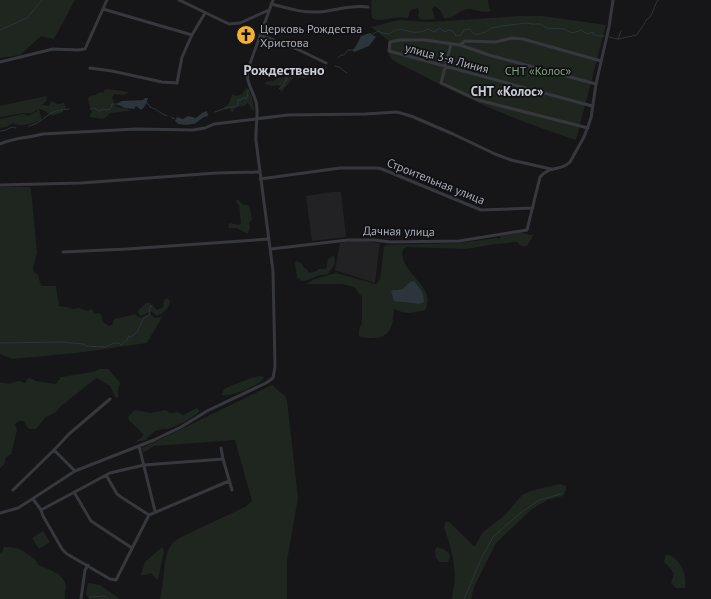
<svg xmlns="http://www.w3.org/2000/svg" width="711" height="599" font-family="'PT Sans',sans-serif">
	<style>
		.built { fill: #222225 }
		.green { fill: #1e261f; fill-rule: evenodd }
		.water { fill: #2c353c }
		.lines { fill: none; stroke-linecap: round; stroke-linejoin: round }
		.stream { stroke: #2c353c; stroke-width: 1 }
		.minor { stroke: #37383d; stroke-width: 3 }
		.labels { text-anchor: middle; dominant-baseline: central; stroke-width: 3.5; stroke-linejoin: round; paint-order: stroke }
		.poi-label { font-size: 12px; fill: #a8adb8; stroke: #111113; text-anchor: start }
		.street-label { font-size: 12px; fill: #a8adb8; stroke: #111113 }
		.park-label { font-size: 12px; fill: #7fa381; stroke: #111113 }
		.neighbourhood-label { font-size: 13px; font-weight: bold; fill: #c9ccd4; stroke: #111113 }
		.quarter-label { font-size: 14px; font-weight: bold; fill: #c9ccd4; stroke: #111113 }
	</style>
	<rect width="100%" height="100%" fill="#161618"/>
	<path class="built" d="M332,192H341L346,237L312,241L306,196Z
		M355,240L380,243L375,283L335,270L340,243Z"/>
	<path class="green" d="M0,0H75L54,39L41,36L20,55L0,58Z
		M371,0H488L489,7L491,11C481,14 477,9 468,9C458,10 454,20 444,18L440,10L435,6L432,9L435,19L424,20L420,19L418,16L419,12L418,8L411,10L409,13V16L407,18C393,15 384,24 372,18Z
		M520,16H543L606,25L576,140C521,122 469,101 418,73C411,69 396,64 391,58C387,53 388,48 389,41L371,27L399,20L430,22Z
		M296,67L307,73L309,77L305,78L294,77L281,92L279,85L273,86L265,84V82L273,81L278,78L284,77L288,69Z
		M246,88L248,89L252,97L254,110H252L248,103L244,106L235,107L233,112H231L230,108L225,110L224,107C232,103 229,100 233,94L236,96L242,94Z
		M107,89L129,92L128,93L124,95L114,94L112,98L114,101L113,103C116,109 123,107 128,109L129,111L110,113C104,122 100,118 90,117V115L92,111L89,105L88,98L90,96L95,95L101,92L103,93L104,90Z
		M46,96L47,100L42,105L49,106L51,101L58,104L64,103L66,108L63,110V112L52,116C46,111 40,106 33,113H24L0,117V106Z
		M39,110L42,120C33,123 21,128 13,123L6,127L0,128V119L23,114L29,116Z
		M0,187H29L31,189L37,253L33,267L34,272L38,275L41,286H56L59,306L66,307L72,309L79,308L87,311L91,309L93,310L94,314L99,313L101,315L103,322L109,326L113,324L114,319L135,314C141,321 143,315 150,314L155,318L162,317L147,343L76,353L12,359L0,354Z
		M238,199L243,205H248L250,209L252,219L249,223L250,228L248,233H246L237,228H229L228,225L230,223L239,225L241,223L239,205L236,201Z
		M519,232L531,235L534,234L527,246H521L517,242L496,244L466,249L407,247L403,249C397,273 438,285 425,310C413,313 406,315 394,309C393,325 391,338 372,338C367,338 363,338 359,336V330L362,322V297L354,287L342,284H306L315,279L336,273L376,284L380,279L384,247L386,245L459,243L498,238L500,239L501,236ZM396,289H403L419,304L409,303L392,297L391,292Z
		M334,255C337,265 332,268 327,275C316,273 312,281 301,281L300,279L297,278L295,263L297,261L302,264L304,268L307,269L309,273L317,271L318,269H326L328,259Z
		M167,298L170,301C169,309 163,313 157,316C150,310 150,311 142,316L139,315L138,311L146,303H150L157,310L163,307L164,300Z
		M100,369H108L119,381L120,384L118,389V397L116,398L110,386L97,378L95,379L61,406L56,412L46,417L36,429C28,430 27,428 24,421H19L15,424L17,430L11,455L6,457L4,465L0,468V382L9,384L19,381L25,383L28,378L33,379L35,381L56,384L61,377L92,372Z
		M261,376L264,377C262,385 229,398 222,395L224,389L226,388L251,378Z
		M272,385L285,396L287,401L298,498L287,561V599H160C164,584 163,564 168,551C170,544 176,540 181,537L245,507L252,501L235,440L154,446L143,453L142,448Z
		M197,408L199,410L198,413L186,421L168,429H163L155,431L145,440L135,442L142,437L143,434L129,420L128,417L135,410L150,413L166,410L170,413L178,412L183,415Z
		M560,484L566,486V490L563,496L547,500L532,509L496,543L474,587L471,599H452C452,595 453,591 454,586C457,569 450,543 444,527L446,522H449L468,540L473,546H475L483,532L505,515L522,495L530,491Z
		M43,531L50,542L39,549L32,538Z
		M4,547C17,547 19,548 29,555C33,559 36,559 38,565C48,569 64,573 66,586C66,590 64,594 65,599H0V553L2,552Z
		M437,547C445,549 454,553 448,562H440L436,558L435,550Z
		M161,548H163L164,551L158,579H156L151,573L146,575H141L145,562Z
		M666,554C681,558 687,574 685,588H676L671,583L674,574L670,568L664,562Z
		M88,583L100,585L120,599H89L86,594Z"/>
	<path class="water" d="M370,33L376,37L369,46L354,52L353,50L356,46L361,36Z
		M145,98H148C147,103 145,107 141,110L136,106L134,109L125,108L116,104L122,101L143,100Z
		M207,111L208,116L204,117L194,124C188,124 179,127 175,121L177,117L183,119L188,116L196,118L202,113Z
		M414,281C419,287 424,292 424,302L419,304L394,301L391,292L393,290L403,289L410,282Z"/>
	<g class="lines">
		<path class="stream" d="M0,30L27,18L42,0
			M373,34L378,31L382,33L390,34C399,24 408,34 419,32C422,32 425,30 428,29L434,32L440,28L444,32L449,30L454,32L456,36L461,35L464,30L470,29L474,34H479L485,32L491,28L502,26L527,23L531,24H541L546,28L565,29C570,34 575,33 581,30L587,34L593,32V34L599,36H605
			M609,37L618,39L637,35C639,30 646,23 646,20C654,16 653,6 658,0
			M618,39L621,31
			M338,58L341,55H344L348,50H354
			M335,66L339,67L347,73
			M317,75L320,74L326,67
			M279,89L284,85L285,81L287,80L286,77L288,75L299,76L304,74L306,71L308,72
			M146,102L150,106V107C157,109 161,114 167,116
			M90,109L94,108L99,111L103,109L108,110L111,108L112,104H117
			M215,112C221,110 229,106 236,107L238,105V99L240,101L242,98L244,99L245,97L246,99L248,97L247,93L249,90
			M171,117L175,119
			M29,126C37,124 41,121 47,116C53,110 62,110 69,109
			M0,131L6,130L12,127L16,128
			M0,343L60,342L84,344L86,346L105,347L114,343H119L121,345L127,340L129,336L131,337L137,332L143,319L149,315L150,307L152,305
			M90,597L104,596L109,599
			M464,599L481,559L493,537L519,514L539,500L561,494"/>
		<path class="minor" d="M179,0L229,24L240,23L269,10
			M271,4C287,8 302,13 318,12C335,11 351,4 368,7
			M103,9L192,35
			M260,35L297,49L326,63
			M451,44L441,83L478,100L588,128
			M460,45L465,41L495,42L512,38L523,39L601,61
			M0,62L53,49L78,50L85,49L107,0
			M90,68L112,71L162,82L177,83L182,57L192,35L205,13
			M592,106L389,51L390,42L399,40H425L460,45L489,55L596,84
			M0,144C14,137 29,138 43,134L136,129L193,130L205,128L214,124L288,115L365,114L397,112L411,116L453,134L495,154L511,160L551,169
			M260,179L340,168H377L382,169L481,210L533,208
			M0,185L81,183L216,173L259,172
			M271,249L348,240H374L390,242L459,241L527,230L540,177C550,165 560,172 570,162L584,137L591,118L596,84L609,27L613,0
			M63,252L127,249L269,239
			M139,446L155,511
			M221,448L223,459L232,490
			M54,450L75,471
			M106,475L117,494L121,497L149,515
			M13,490L54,450L69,434L110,399
			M74,492L91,521L132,548
			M33,499L41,510L43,516L62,549L67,554L110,579L116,580L149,515L229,481
			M41,510L110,473L144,465L223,459
			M0,513L18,508L26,503L75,471L154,440L181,427L207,411L266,383L273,378L275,367L273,271L256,141C255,130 259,112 256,102C253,90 245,82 248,69L273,0
			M81,599L85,570L88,565"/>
	</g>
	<defs>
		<g id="church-disc" transform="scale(1)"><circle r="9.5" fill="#f2b134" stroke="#111113"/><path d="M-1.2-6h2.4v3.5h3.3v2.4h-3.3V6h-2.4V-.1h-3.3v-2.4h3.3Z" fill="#111"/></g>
	</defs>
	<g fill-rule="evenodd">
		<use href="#church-disc" x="246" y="35"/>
	</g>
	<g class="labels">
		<g class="poi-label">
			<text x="260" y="28">Церковь Рождества<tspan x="260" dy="14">Христова</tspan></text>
		</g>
		<g class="street-label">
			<text transform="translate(447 58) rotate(15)">улица 3-я Линия</text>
			<text transform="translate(436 181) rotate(22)">Строительная улица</text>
			<text transform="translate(399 231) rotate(1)">Дачная улица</text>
		</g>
		<g class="park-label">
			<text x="538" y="70">СНТ «Колос»</text>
		</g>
		<g class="neighbourhood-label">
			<text x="507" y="91">СНТ «Колос»</text>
		</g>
		<g class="quarter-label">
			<text x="284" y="70">Рождествено</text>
		</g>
	</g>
</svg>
